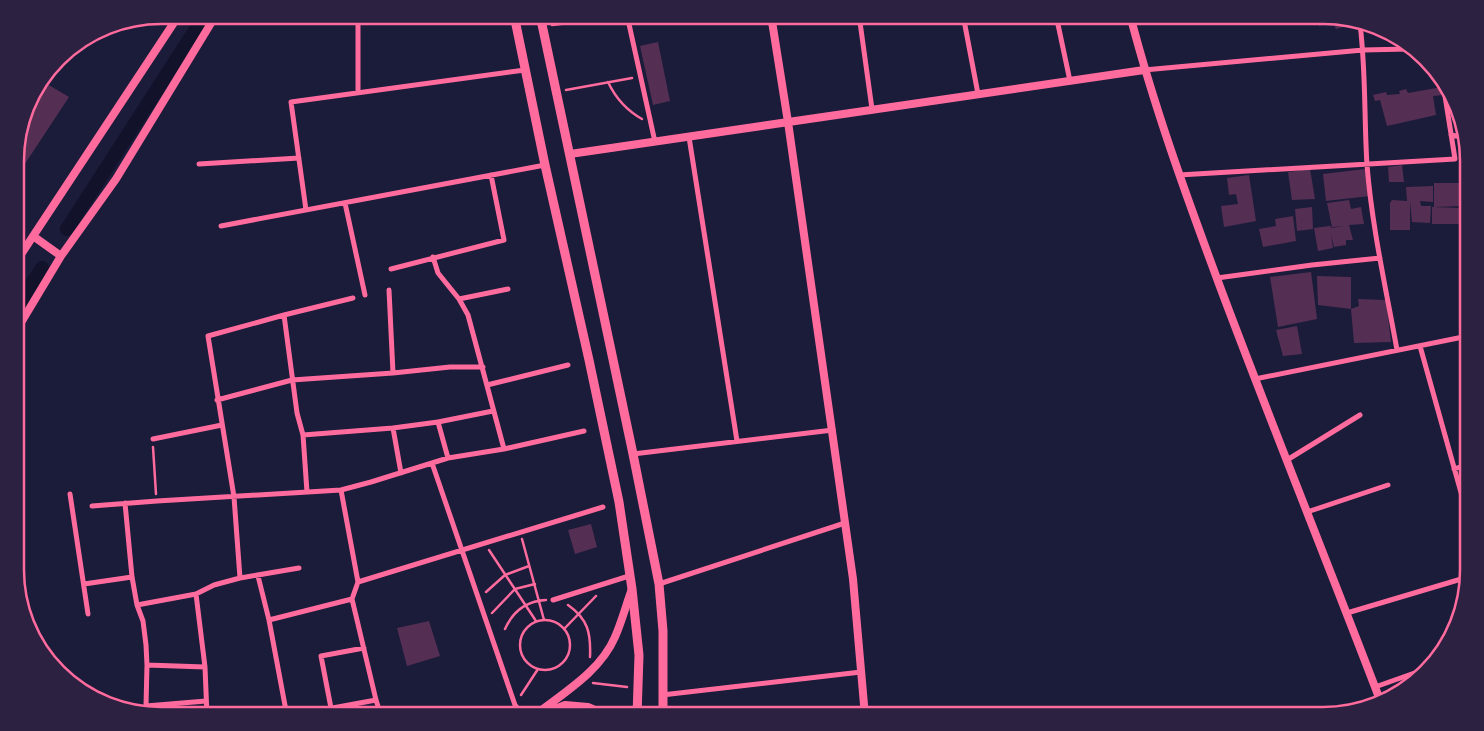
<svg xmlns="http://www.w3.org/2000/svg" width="1484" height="731" font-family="'DejaVu Sans',sans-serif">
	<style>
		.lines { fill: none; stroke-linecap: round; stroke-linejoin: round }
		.canal { stroke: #12122b; stroke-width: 14 }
		.building { fill: #542f53 }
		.path { stroke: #ff6b9d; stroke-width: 2.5 }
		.minor { stroke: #ff6b9d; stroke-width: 5 }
		.tertiary { stroke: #ff6b9d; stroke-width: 8 }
		.secondary { stroke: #ff6b9d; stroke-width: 9 }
		.rim { fill: none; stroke: #ff6b9d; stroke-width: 2.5 }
	</style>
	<rect width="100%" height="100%" fill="#1b1b3a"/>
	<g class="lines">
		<path class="canal" d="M67,229L205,15
			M16,308L42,268"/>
	</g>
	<path class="building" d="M1282,15H1311L1312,18L1283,21Z
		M1316,15H1324L1341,19L1343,27L1336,29L1333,23L1319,26Z
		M122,23L116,32L109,25Z
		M658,42L670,101L653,105L640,46Z
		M42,81L69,97L15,179V151L30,96Z
		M1442,87L1443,95L1433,96L1436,115L1387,126L1380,100L1375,101L1373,95L1386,92L1387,95L1400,94L1399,91L1406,89L1408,93Z
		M1402,165L1404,182H1389L1388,167Z
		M1310,169L1315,199L1292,200L1288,172Z
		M1365,169L1370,196L1326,201L1323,174Z
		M1249,175L1256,221L1224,227L1221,206L1238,204L1236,194L1229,195L1227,178Z
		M1434,183H1461L1462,206L1434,207Z
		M1433,186V202L1420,201L1421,206H1431L1430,223L1412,222L1410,201V230H1390V203L1392,200L1407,201L1406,187Z
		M1349,200L1351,209L1361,207L1364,224L1349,225L1353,240H1346V245L1334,247L1331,235L1333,248L1318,251L1314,228L1330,226L1332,227L1330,228L1346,226L1332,227L1327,203Z
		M1312,207L1313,229L1297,231L1295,209Z
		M1432,207L1462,208V224H1432Z
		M1293,216L1296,241L1263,247L1259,229L1276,226L1275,219Z
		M1311,272L1317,319L1278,327L1270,277Z
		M1317,276L1351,277V309L1318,305Z
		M1358,299L1386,300L1391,342L1354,343L1351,309L1359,306Z
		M1297,326L1302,354L1283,356L1276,330Z
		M591,524L597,547L575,554L568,530Z
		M429,621L440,656L407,666L397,628Z"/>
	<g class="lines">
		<path class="path" d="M552,25L618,17
			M608,82C616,99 626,110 642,119
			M566,90L632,78
			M153,447L156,494
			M522,539L544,620
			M489,550L536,621
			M486,592L505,575L529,566
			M568,605C588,619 591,633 590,657
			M492,613L515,589L535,584
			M520 645a25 25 0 1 1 50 0a25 25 0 1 1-50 0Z
			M505,629C513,611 526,601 546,600
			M564,629L596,596
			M593,683L627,687
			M521,695L538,669"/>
		<path class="minor" d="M627,15L655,142
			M859,15L872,109
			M963,15L978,94
			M1056,15L1070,81
			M358,22V92
			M1360,24C1366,71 1364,118 1367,165C1372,227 1386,289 1397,350
			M1144,70L1363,50L1409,49
			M1451,135L1467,138
			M689,137L737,441
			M199,164L299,158
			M1179,175L1455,159L1442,77
			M345,203L365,295
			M306,210L291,102L525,70
			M221,226L545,165
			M433,257L438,273L459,299L468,315L504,449
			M391,269L504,240L491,175
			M1217,278L1312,265L1380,258
			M389,290L393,373
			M459,299L508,289
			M284,315L297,413L303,435L307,492
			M1420,346L1469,521
			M1255,379L1468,336
			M487,385L568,365
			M217,400L292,380L393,373L450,367H483
			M438,422L448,458
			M393,428L401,473
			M303,435L393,428L438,422L493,411
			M153,439L222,425
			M633,454L833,430
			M1287,460L1360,415
			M432,463L515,705L524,716
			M1454,469L1469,464
			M341,490L358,582L352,599L376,700L381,716
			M70,494L88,614
			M125,503L132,577L137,605L143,621L146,645L147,665L146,706
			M92,506L157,501L341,490L371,482L448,458L504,449L584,431
			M1307,512L1388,485
			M258,576L269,620L287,716
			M240,578L234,497L208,336L284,315L353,298
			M358,582L603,507
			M84,584L132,577
			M659,584L845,523
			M196,594L205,667L207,716
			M553,600L629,576
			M137,605L196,594L214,585L240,578L299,568
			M1347,613L1468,577
			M269,620L352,599
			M147,665L205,667
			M1375,687L1423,670
			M662,695L861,672
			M331,708L321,656L364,648
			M134,710L146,706L206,701
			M289,716L376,700"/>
		<path class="tertiary" d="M771,15L788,122L853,579L865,716
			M1130,15C1154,107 1186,195 1219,284C1271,423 1327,561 1380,700
			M570,154L1144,70
			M33,236L61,256
			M16,262L179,15
			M16,331L61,256L116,179L216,15
			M540,715L565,705L588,707L608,716
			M534,716C563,693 600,672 615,637C622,621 626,605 632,589"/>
		<path class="secondary" d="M514,15L545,165L589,360L619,502L632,589L639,655L637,716
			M540,15L633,454L659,584L663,631V716"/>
	</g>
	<path d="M0 0H1484V731H0ZM161 24H1323A137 137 0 0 1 1460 161V570A137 137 0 0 1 1323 707H161A137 137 0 0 1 24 570V161A137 137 0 0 1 161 24Z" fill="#2d2142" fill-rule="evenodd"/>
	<path class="rim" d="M161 24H1323A137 137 0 0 1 1460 161V570A137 137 0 0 1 1323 707H161A137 137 0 0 1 24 570V161A137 137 0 0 1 161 24Z"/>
</svg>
